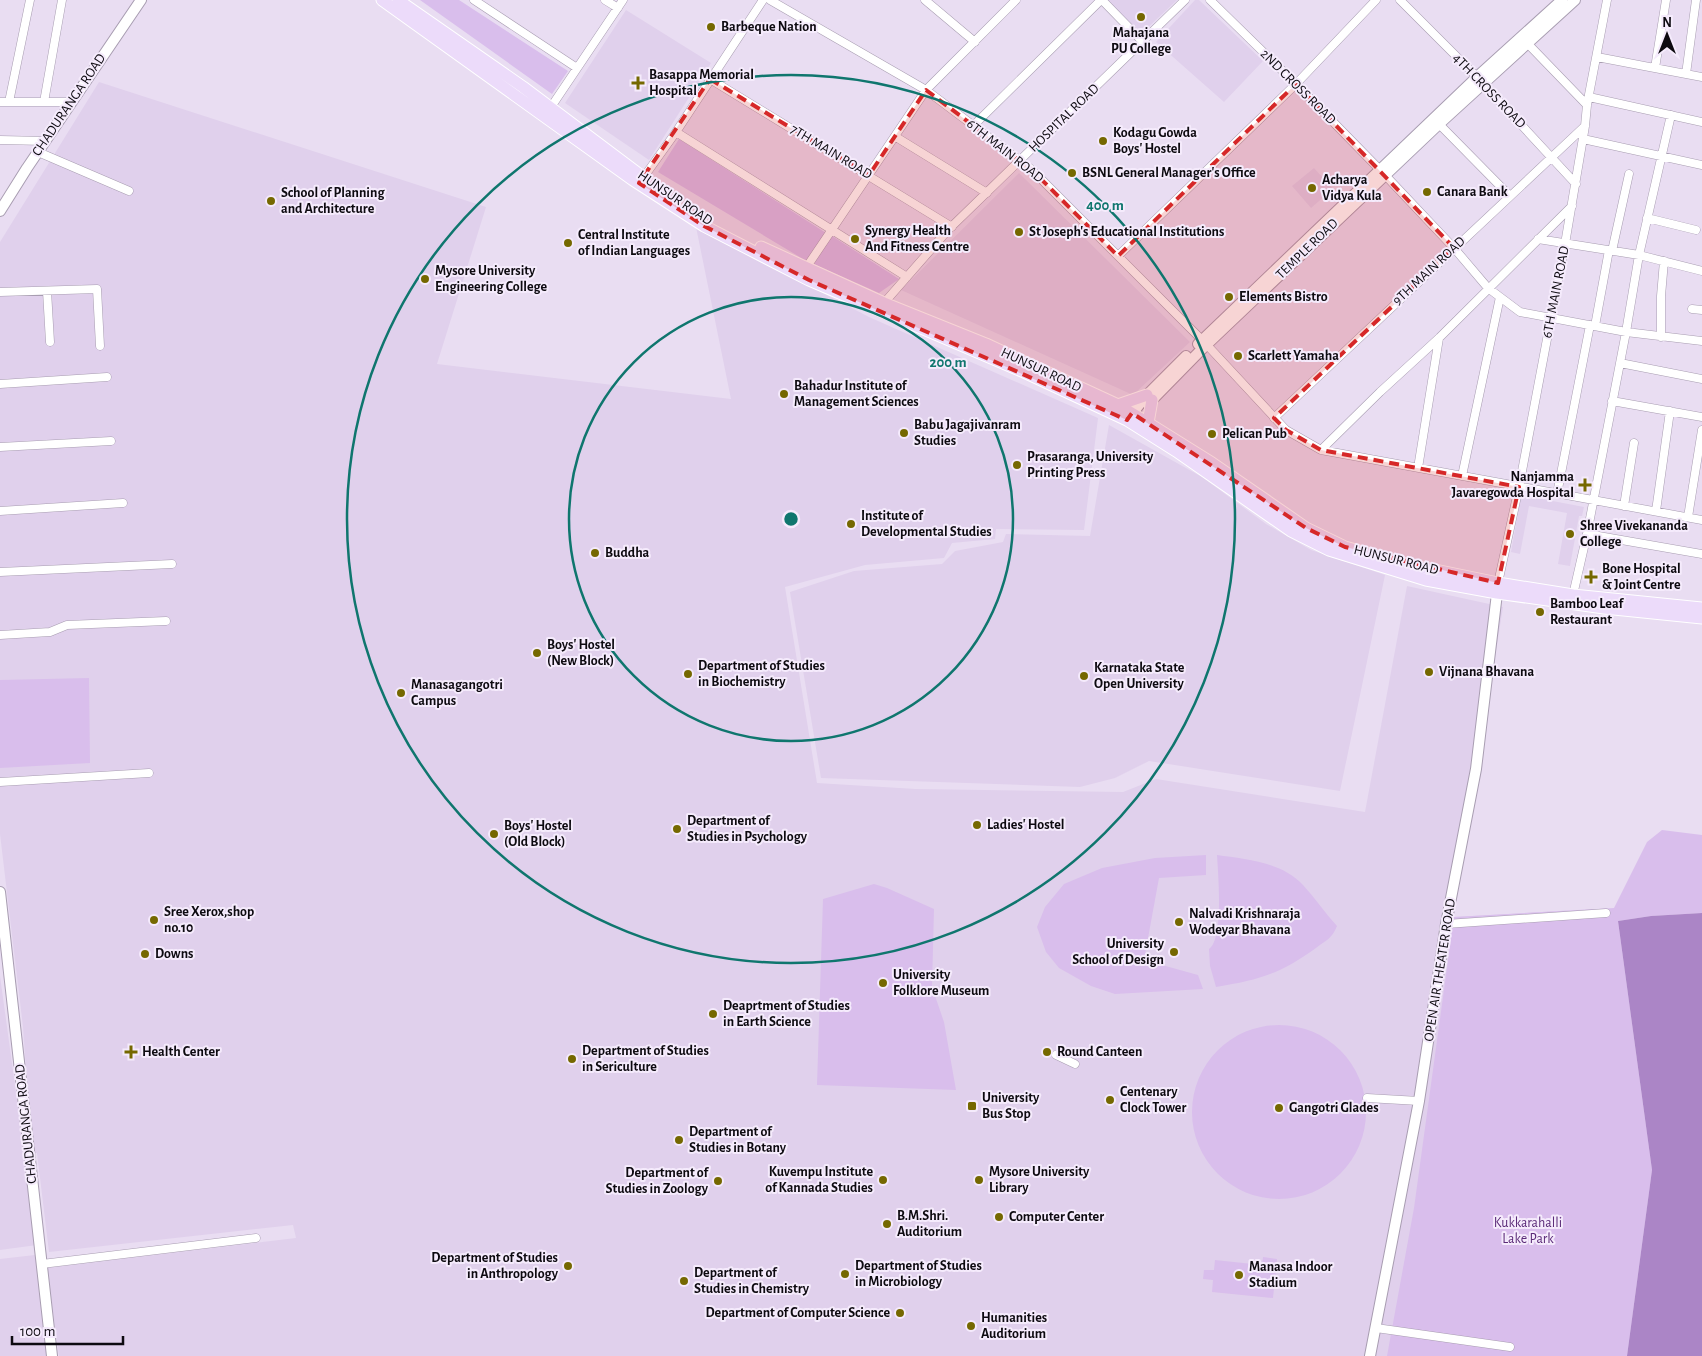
<svg xmlns="http://www.w3.org/2000/svg" width="1702" height="1356" font-family="'Alegreya Sans',sans-serif">
	<style>
		.built { fill: #e0d0ec }
		.green { fill: #d9beec }
		.water { fill: #ab85c6 }
		.lines { fill: none; stroke-linecap: round; stroke-linejoin: round }
		.street-casing { stroke: #a89db1; stroke-width: 9 }
		.secondary-casing { stroke: #a89db1; stroke-width: 12 }
		.primary-casing { stroke: #fff; stroke-width: 13 }
		.street { stroke: #fff; stroke-width: 8 }
		.secondary { stroke: #fff; stroke-width: 10 }
		.primary { stroke: #ecdbfa; stroke-width: 11 }
		.marked { fill: #d62828; fill-opacity: 0.2; stroke: #d62828; stroke-width: 4; stroke-dasharray: 10 6; stroke-linejoin: round }
		.ring { fill: none; stroke: #0f766e; stroke-width: 2.5 }
		.poi-dot { fill: #756800; stroke: #f5ebfc; stroke-width: 2 }
		.labels { text-anchor: middle; dominant-baseline: central; stroke-width: 4; stroke-linejoin: round; paint-order: stroke }
		.poi-label { font-size: 14px; font-weight: bold; fill: #0d0a10; stroke: #f5ebfc; text-anchor: start }
		.street-label { font-size: 14px; fill: #0d0a10; stroke: #f5ebfc }
		.park-label { font-size: 14px; fill: #5b2b78; stroke: #f5ebfc }
		.centre { fill: #0f766e; stroke: #f5ebfc; stroke-width: 2.5 }
		.ring-label { font-size: 15px; text-anchor: middle; font-weight: bold; fill: #0f766e; stroke: #f5ebfc; stroke-width: 4; stroke-linejoin: round; paint-order: stroke }
	</style>
	<rect width="100%" height="100%" fill="#e9ddf2"/>
	<path class="built" d="M1107,0H1177L1141,34Z
		M1195,0H1199L1263,61L1224,102L1156,42Z
		M626,10L711,63L649,160L565,103Z
		M99,82L486,207L437,364L731,399L696,227L869,317L1098,418L1084,530L996,529L995,539L952,543L944,558L865,565L785,587L817,783L916,789L1123,792L1156,779L1365,812L1407,586L1503,607L1454,917L1595,909L1554,1356H59L47,1268L296,1238L293,1225L49,1252L37,1153H32L23,1027L0,834V242Z
		M1314,168L1333,189L1311,208L1292,186Z
		M1019,173L1190,342L1133,395L901,290Z
		M1109,425L1202,477L1266,524L1311,550L1385,575L1340,791L1149,761L1115,778L1080,787L821,778L790,592L854,571L942,564L955,551L1003,542L1006,534L1090,536Z
		M1521,495L1584,507L1582,516H1579L1570,566L1558,564L1567,513L1529,506L1520,554L1511,552Z
		M0,976L37,1245L0,1250Z
		M35,1255L48,1356H0V1259Z"/>
	<path class="green" d="M420,0H459L568,71L552,94Z
		M679,139L826,233L808,262L658,172Z
		M832,236L899,279L879,293L814,264Z
		M89,678L90,763L0,768V680Z
		M1662,830L1702,835V913L1651,916L1618,921L1652,1170L1627,1356H1387L1414,1208L1454,917L1614,908L1647,842Z
		M1206,855V875L1159,878L1144,960L1198,975L1203,989L1115,994L1091,986L1059,968L1046,952L1037,927L1045,907L1064,884L1102,868L1155,858Z
		M1217,855C1246,859 1282,862 1303,885C1315,898 1325,913 1337,926C1332,939 1326,940 1316,948C1280,974 1259,980 1216,987L1210,966L1209,949C1224,939 1218,873 1217,855Z
		M874,884L887,888L934,909L932,987L944,1022L956,1090L817,1085L823,899Z
		M1192 1112a87 87 0 1 1 174 0a87 87 0 1 1-174 0Z
		M1263,1257L1277,1259L1273,1298L1212,1292L1213,1280L1203,1279L1204,1270H1214L1215,1260L1262,1265Z"/>
	<path class="water" d="M1702,913V1356H1627L1652,1170L1618,921L1651,916Z"/>
	<g class="lines">
		<g class="street-casing">
			<path id="street" d="M474,0L577,68
				M605,0L618,8
				M770,0L926,90L1031,169L1207,345L1286,430L1321,450L1702,520
				M925,0L975,42
				M1102,0L1143,42
				M1210,0L1296,84L1385,175L1454,248L1488,288L1520,312L1626,332L1702,341
				M1400,0L1477,77L1576,184
				M1528,44L1587,105
				M1597,57L1702,77
				M1655,68L1666,0
				M1686,74L1696,0
				M710,79L952,227
				M1589,97L1702,122
				M0,102H71
				M9,102L30,0
				M44,102L62,0
				M549,110L623,0
				M1439,124L1510,196
				M973,126L1101,0
				M676,132L907,277
				M896,137L987,193
				M1583,139L1702,165
				M0,140L45,141
				M38,152L129,191
				M641,181L676,132L763,0
				M1647,218L1696,230
				M1538,239L1639,255L1702,271
				M1612,251L1629,174
				M1118,256L1296,84L1376,0
				M806,268L926,90L1016,0
				M47,291L50,342
				M0,292L97,289L100,346
				M884,303L948,230L1185,0
				M1692,309L1702,310
				M1595,326L1609,250
				M1661,337V296L1664,261
				M1620,363L1702,379
				M0,384L107,377
				M1612,401L1702,417
				M1274,418L1585,126
				M0,447L111,441
				M1321,450L1380,392L1439,338L1572,206
				M1418,468L1439,338
				M1462,476L1500,297
				M1557,494L1590,325
				M1624,506L1634,443
				M0,511L123,503
				M1656,511L1670,411
				M1688,517L1702,430
				M1587,534L1702,554
				M0,572L172,564
				M1498,583L1519,487L1565,244L1585,126L1587,105L1607,0
				M1573,595L1587,534L1626,332L1639,255L1671,115
				M0,635L50,632L67,625L166,621
				M0,782L149,773
				M1446,924L1606,913
				M1056,1055L1075,1064
				M1367,1098L1419,1101
				M42,1264L256,1238
				M1376,1328L1510,1347"/>
		</g>
		<g class="secondary-casing">
			<path id="secondary" d="M0,211L27,168L141,0
				M1198,344L1477,77L1562,0
				M1149,406L1152,400L1202,349L1439,124L1575,0
				M1128,419L1147,395L1186,356
				M0,892L52,1356
				M1370,1356L1419,1101L1446,924L1476,769L1498,585"/>
		</g>
		<g class="primary-casing">
			<path id="primary" d="M382,0L633,180L704,226L809,280L1024,372L1127,420L1176,451L1291,531L1329,550L1426,580L1497,593L1604,608L1702,618
				M398,0L523,87L652,184
				M761,247L884,303L986,344L1118,405L1148,423L1212,463L1306,528L1345,547L1406,564L1498,583L1573,595L1702,608
				M1118,405L1147,395
				M1148,423L1152,400"/>
		</g>
		<use href="#street" class="street"/>
		<use href="#secondary" class="secondary"/>
		<use href="#primary" class="primary"/>
	</g>
	<path class="marked" d="M710,79L869,175L926,90L1031,169L1118,256L1296,84L1454,248L1274,418L1286,430L1321,450L1519,487L1498,583L1345,547L1306,528L1132,413L1127,420L809,280L704,226L639,183Z"/>
	<g class="ring">
		<circle cx="791" cy="519" r="222"/>
		<circle cx="791" cy="519" r="444"/>
	</g>
	<g class="poi-dot">
		<circle cx="1141" cy="17" r="5"/>
		<circle cx="711" cy="27" r="5"/>
		<path d="M635.5 75.5h5v5h5v5h-5v5h-5v-5h-5v-5h5z"/>
		<circle cx="1103" cy="141" r="5"/>
		<circle cx="1072" cy="173" r="5"/>
		<circle cx="1312" cy="188" r="5"/>
		<circle cx="1427" cy="192" r="5"/>
		<circle cx="271" cy="201" r="5"/>
		<circle cx="1019" cy="232" r="5"/>
		<circle cx="855" cy="239" r="5"/>
		<circle cx="568" cy="243" r="5"/>
		<circle cx="425" cy="279" r="5"/>
		<circle cx="1229" cy="297" r="5"/>
		<circle cx="1238" cy="356" r="5"/>
		<circle cx="784" cy="394" r="5"/>
		<circle cx="904" cy="433" r="5"/>
		<circle cx="1212" cy="434" r="5"/>
		<circle cx="1017" cy="465" r="5"/>
		<path d="M1582.5 477.5h5v5h5v5h-5v5h-5v-5h-5v-5h5z"/>
		<circle cx="851" cy="524" r="5"/>
		<circle cx="1570" cy="534" r="5"/>
		<circle cx="595" cy="553" r="5"/>
		<path d="M1588.5 569.5h5v5h5v5h-5v5h-5v-5h-5v-5h5z"/>
		<circle cx="1540" cy="612" r="5"/>
		<circle cx="537" cy="653" r="5"/>
		<circle cx="1429" cy="672" r="5"/>
		<circle cx="688" cy="674" r="5"/>
		<circle cx="1084" cy="676" r="5"/>
		<circle cx="401" cy="693" r="5"/>
		<circle cx="977" cy="825" r="5"/>
		<circle cx="677" cy="829" r="5"/>
		<circle cx="494" cy="834" r="5"/>
		<circle cx="154" cy="920" r="5"/>
		<circle cx="1179" cy="922" r="5"/>
		<circle cx="1174" cy="952" r="5"/>
		<circle cx="145" cy="954" r="5"/>
		<circle cx="883" cy="983" r="5"/>
		<circle cx="713" cy="1014" r="5"/>
		<path d="M128.5 1044.5h5v5h5v5h-5v5h-5v-5h-5v-5h5z"/>
		<circle cx="1047" cy="1052" r="5"/>
		<circle cx="572" cy="1059" r="5"/>
		<circle cx="1110" cy="1100" r="5"/>
		<rect x="967" y="1101" width="10" height="10" rx="2.5"/>
		<circle cx="1279" cy="1108" r="5"/>
		<circle cx="679" cy="1140" r="5"/>
		<circle cx="883" cy="1180" r="5"/>
		<circle cx="979" cy="1180" r="5"/>
		<circle cx="718" cy="1181" r="5"/>
		<circle cx="999" cy="1217" r="5"/>
		<circle cx="887" cy="1224" r="5"/>
		<circle cx="568" cy="1266" r="5"/>
		<circle cx="845" cy="1274" r="5"/>
		<circle cx="1239" cy="1275" r="5"/>
		<circle cx="684" cy="1281" r="5"/>
		<circle cx="900" cy="1313" r="5"/>
		<circle cx="971" cy="1326" r="5"/>
	</g>
	<g class="labels">
		<g class="poi-label">
			<text x="721" y="27">Barbeque Nation</text>
			<text x="1141" y="33" text-anchor="middle">Mahajana<tspan x="1141" dy="16">PU College</tspan></text>
			<text x="649" y="75">Basappa Memorial<tspan x="649" dy="16">Hospital</tspan></text>
			<text x="1113" y="133">Kodagu Gowda<tspan x="1113" dy="16">Boys' Hostel</tspan></text>
			<text x="1082" y="173">BSNL General Manager's Office</text>
			<text x="1322" y="180">Acharya<tspan x="1322" dy="16">Vidya Kula</tspan></text>
			<text x="1437" y="192">Canara Bank</text>
			<text x="281" y="193">School of Planning<tspan x="281" dy="16">and Architecture</tspan></text>
			<text x="865" y="231">Synergy Health<tspan x="865" dy="16">And Fitness Centre</tspan></text>
			<text x="1029" y="232">St Joseph's Educational Institutions</text>
			<text x="578" y="235">Central Institute<tspan x="578" dy="16">of Indian Languages</tspan></text>
			<text x="435" y="271">Mysore University<tspan x="435" dy="16">Engineering College</tspan></text>
			<text x="1239" y="297">Elements Bistro</text>
			<text x="1248" y="356">Scarlett Yamaha</text>
			<text x="794" y="386">Bahadur Institute of<tspan x="794" dy="16">Management Sciences</tspan></text>
			<text x="914" y="425">Babu Jagajivanram<tspan x="914" dy="16">Studies</tspan></text>
			<text x="1222" y="434">Pelican Pub</text>
			<text x="1027" y="457">Prasaranga, University<tspan x="1027" dy="16">Printing Press</tspan></text>
			<text x="1574" y="477" text-anchor="end">Nanjamma<tspan x="1574" dy="16">Javaregowda Hospital</tspan></text>
			<text x="861" y="516">Institute of<tspan x="861" dy="16">Developmental Studies</tspan></text>
			<text x="1580" y="526">Shree Vivekananda<tspan x="1580" dy="16">College</tspan></text>
			<text x="605" y="553">Buddha</text>
			<text x="1602" y="569">Bone Hospital<tspan x="1602" dy="16">&amp; Joint Centre</tspan></text>
			<text x="1550" y="604">Bamboo Leaf<tspan x="1550" dy="16">Restaurant</tspan></text>
			<text x="547" y="645">Boys' Hostel<tspan x="547" dy="16">(New Block)</tspan></text>
			<text x="698" y="666">Department of Studies<tspan x="698" dy="16">in Biochemistry</tspan></text>
			<text x="1094" y="668">Karnataka State<tspan x="1094" dy="16">Open University</tspan></text>
			<text x="1439" y="672">Vijnana Bhavana</text>
			<text x="411" y="685">Manasagangotri<tspan x="411" dy="16">Campus</tspan></text>
			<text x="687" y="821">Department of<tspan x="687" dy="16">Studies in Psychology</tspan></text>
			<text x="987" y="825">Ladies' Hostel</text>
			<text x="504" y="826">Boys' Hostel<tspan x="504" dy="16">(Old Block)</tspan></text>
			<text x="164" y="912">Sree Xerox,shop<tspan x="164" dy="16">no.10</tspan></text>
			<text x="1189" y="914">Nalvadi Krishnaraja<tspan x="1189" dy="16">Wodeyar Bhavana</tspan></text>
			<text x="1164" y="944" text-anchor="end">University<tspan x="1164" dy="16">School of Design</tspan></text>
			<text x="155" y="954">Downs</text>
			<text x="893" y="975">University<tspan x="893" dy="16">Folklore Museum</tspan></text>
			<text x="723" y="1006">Deaprtment of Studies<tspan x="723" dy="16">in Earth Science</tspan></text>
			<text x="582" y="1051">Department of Studies<tspan x="582" dy="16">in Sericulture</tspan></text>
			<text x="142" y="1052">Health Center</text>
			<text x="1057" y="1052">Round Canteen</text>
			<text x="1120" y="1092">Centenary<tspan x="1120" dy="16">Clock Tower</tspan></text>
			<text x="982" y="1098">University<tspan x="982" dy="16">Bus Stop</tspan></text>
			<text x="1289" y="1108">Gangotri Glades</text>
			<text x="689" y="1132">Department of<tspan x="689" dy="16">Studies in Botany</tspan></text>
			<text x="873" y="1172" text-anchor="end">Kuvempu Institute<tspan x="873" dy="16">of Kannada Studies</tspan></text>
			<text x="989" y="1172">Mysore University<tspan x="989" dy="16">Library</tspan></text>
			<text x="708" y="1173" text-anchor="end">Department of<tspan x="708" dy="16">Studies in Zoology</tspan></text>
			<text x="897" y="1216">B.M.Shri.<tspan x="897" dy="16">Auditorium</tspan></text>
			<text x="1009" y="1217">Computer Center</text>
			<text x="558" y="1258" text-anchor="end">Department of Studies<tspan x="558" dy="16">in Anthropology</tspan></text>
			<text x="855" y="1266">Department of Studies<tspan x="855" dy="16">in Microbiology</tspan></text>
			<text x="1249" y="1267">Manasa Indoor<tspan x="1249" dy="16">Stadium</tspan></text>
			<text x="694" y="1273">Department of<tspan x="694" dy="16">Studies in Chemistry</tspan></text>
			<text x="890" y="1313" text-anchor="end">Department of Computer Science</text>
			<text x="981" y="1318">Humanities<tspan x="981" dy="16">Auditorium</tspan></text>
		</g>
		<g class="street-label">
			<text transform="translate(1298 87) rotate(45)">2ND CROSS ROAD</text>
			<text transform="translate(1489 91) rotate(46)">4TH CROSS ROAD</text>
			<text transform="translate(69 105) rotate(-56)">CHADURANGA ROAD</text>
			<text transform="translate(1064 118) rotate(-44)">HOSPITAL ROAD</text>
			<text transform="translate(1005 151) rotate(38)">6TH MAIN ROAD</text>
			<text transform="translate(831 152) rotate(31)">7TH MAIN ROAD</text>
			<text transform="translate(675 198) rotate(34)">HUNSUR ROAD</text>
			<text transform="translate(1307 249) rotate(-44)">TEMPLE ROAD</text>
			<text transform="translate(1429 271) rotate(-43)">9TH MAIN ROAD</text>
			<text transform="translate(1556 292) rotate(-79)">6TH MAIN ROAD</text>
			<text transform="translate(1041 370) rotate(25)">HUNSUR ROAD</text>
			<text transform="translate(1396 560) rotate(14)">HUNSUR ROAD</text>
			<text transform="translate(1440 970) rotate(-81)">OPEN AIR THEATER ROAD</text>
			<text transform="translate(26 1124) rotate(-96)">CHADURANGA ROAD</text>
		</g>
		<g class="park-label">
			<text x="1528" y="1223">Kukkarahalli<tspan x="1528" dy="16">Lake Park</tspan></text>
		</g>
	</g>
	<circle cx="791" cy="519" r="8" class="centre"/>
	<g class="ring-label">
		<text x="1105" y="210">400 m</text>
		<text x="948" y="367">200 m</text>
	</g>
	<g transform="translate(1667 35)" stroke="#f5ebfc" stroke-width="4" paint-order="stroke">
	<path d="M0-4L9 19L0 12L-9 19Z" fill="#0d0a10"/>
	<text y="-8" font-size="14" font-weight="bold" text-anchor="middle" fill="#0d0a10">N</text>
	</g>
	<path d="M12 1336v8h111v-8" fill="none" stroke="#0d0a10" stroke-width="2.5"/>
	<text x="20" y="1336" font-size="15" fill="#0d0a10" stroke="#f5ebfc" stroke-width="4" paint-order="stroke">100 m</text>
</svg>
